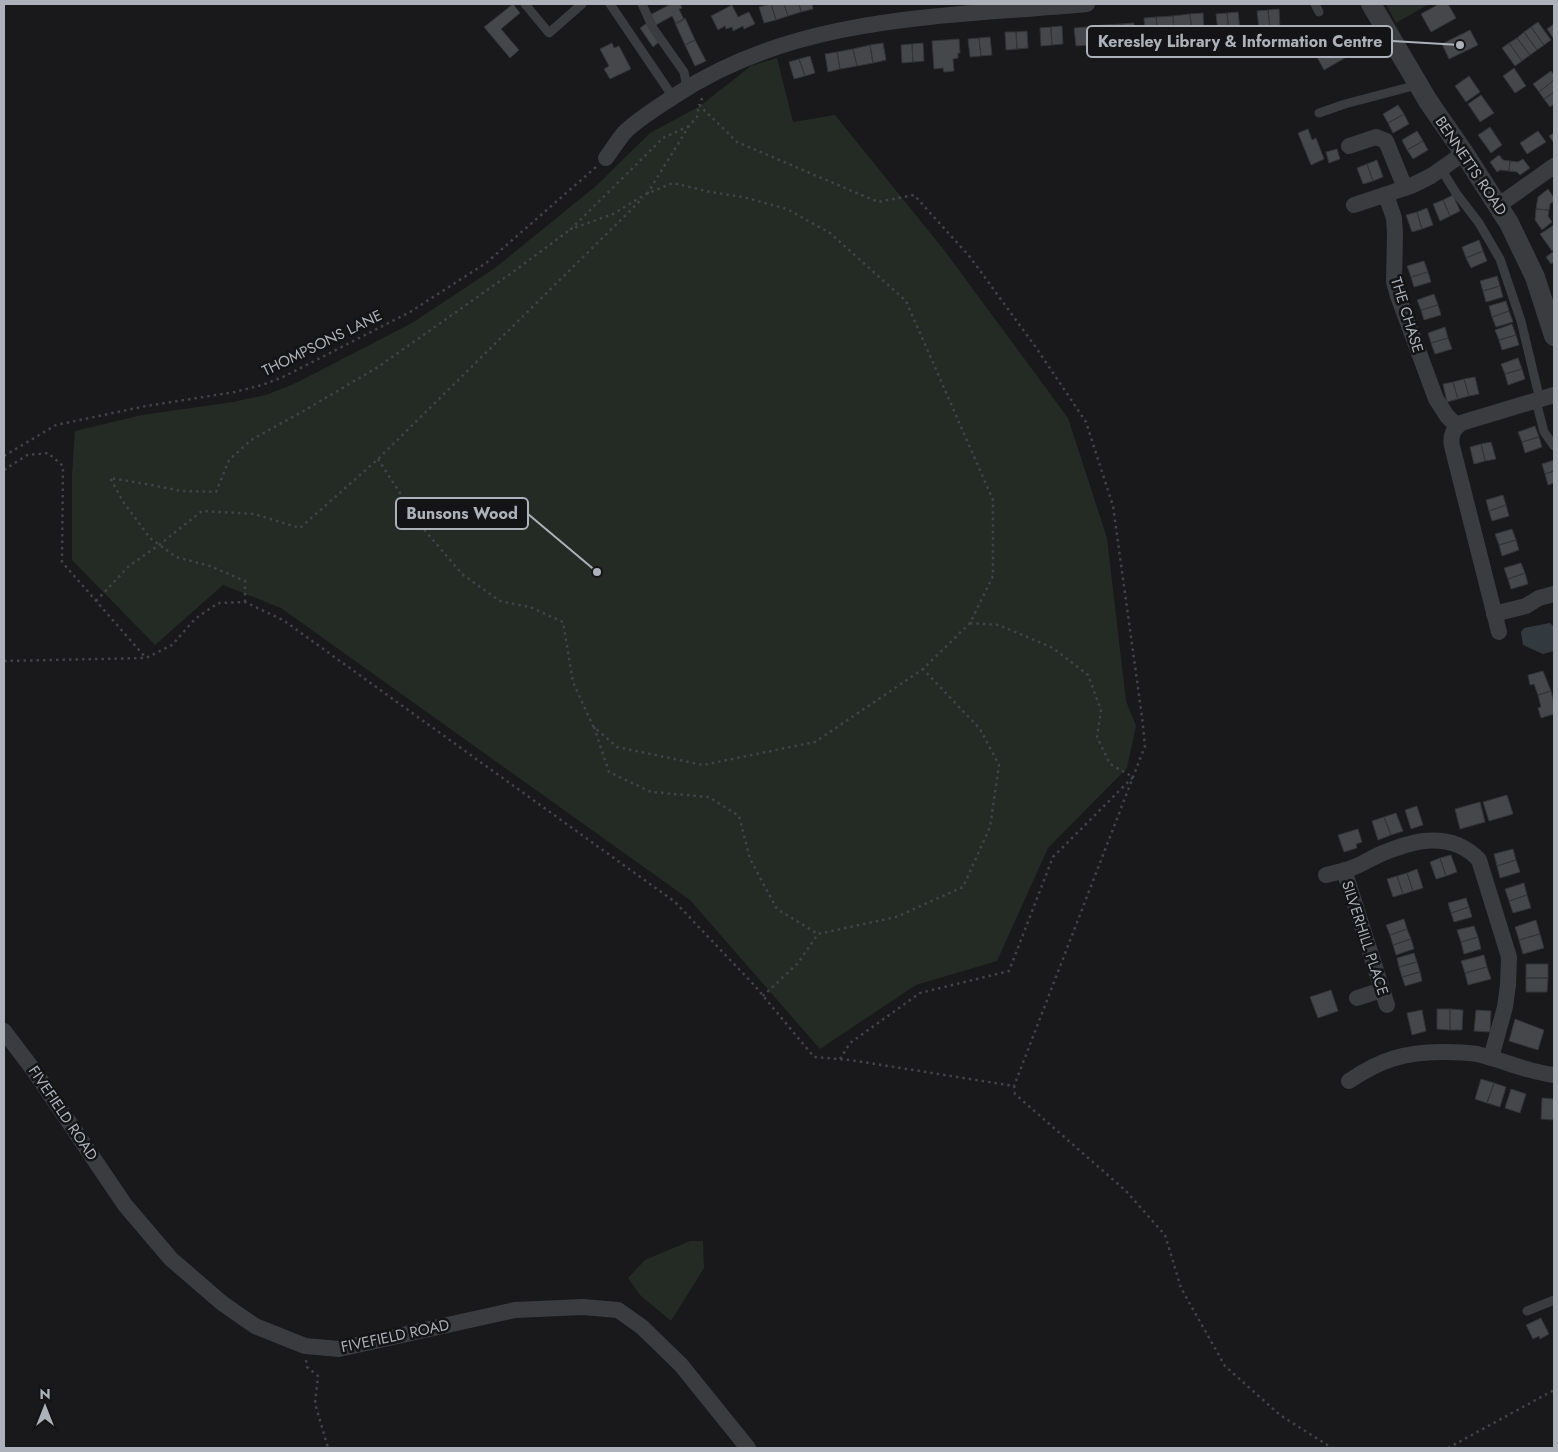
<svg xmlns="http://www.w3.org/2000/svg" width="1558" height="1452" font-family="Jost,sans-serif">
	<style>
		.green { fill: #242b24 }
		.water { fill: #323a40 }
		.building { fill: #46474b; stroke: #343437 }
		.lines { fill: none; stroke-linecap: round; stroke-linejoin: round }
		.path { stroke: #414347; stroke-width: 2.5; stroke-dasharray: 2.5 4; stroke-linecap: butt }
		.service { stroke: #3b3c40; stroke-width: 9 }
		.minor { stroke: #3b3c40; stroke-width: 16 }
		.tertiary { stroke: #3b3c40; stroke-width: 20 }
		.labels { text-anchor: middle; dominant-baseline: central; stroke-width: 5; stroke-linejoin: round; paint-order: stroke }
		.street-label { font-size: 15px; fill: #adb1b9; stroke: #141416 }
		.leader { fill: none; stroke: #adb1b9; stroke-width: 2 }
		.callout-dot { fill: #adb1b9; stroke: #141416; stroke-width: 2 }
		.callout { fill: #141416; stroke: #adb1b9; stroke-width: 2 }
		.callout-label { font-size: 16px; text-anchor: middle; font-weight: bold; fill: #adb1b9 }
	</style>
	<rect width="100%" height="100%" fill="#19191b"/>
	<path class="green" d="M1386,4H1429L1396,23Z
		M777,58L793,122L835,115L944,250L1068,418L1107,538L1126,701L1136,726L1127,768L1048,848L997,961L916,985L820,1049L690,900L281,608L223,585L155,645L72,560V475L75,431L142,415L233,402L266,395L296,383L412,323L495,268L596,186L650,133L700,106L751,66Z
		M690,1241H703L704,1268L671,1321L640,1295L628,1278L645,1260Z"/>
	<path class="water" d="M1550,623L1554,627V651L1543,654L1523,645L1521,632L1524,628Z"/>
	<path class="building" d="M513,4L520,13L501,29L519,50L510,58L484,27Z
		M671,4H680L682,8L679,9L684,20L676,24L672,16L656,25L650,15Z
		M771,4L776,20L764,23L759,7Z
		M771,4H784L788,16L776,20Z
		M784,4H799L801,12L788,16Z
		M799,4H812L813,9L801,12Z
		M1439,4H1448L1456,18L1431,32L1421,14Z
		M732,5L738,17L749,12L755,24L744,29L743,26L733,31L732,27L726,29L725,26L718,30L711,16Z
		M1279,9L1280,27L1270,28L1268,10Z
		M1268,10L1270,28L1259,29L1257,11Z
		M1238,12L1240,30L1229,31L1227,13Z
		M1203,13L1204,30L1192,32L1190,14Z
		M1227,13L1229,31L1218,32L1216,14Z
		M1190,14L1192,32L1174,33L1173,16Z
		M1173,16L1174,33L1158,35L1156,17Z
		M1156,17L1158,35L1145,36L1144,18Z
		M685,18L695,40L685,45L675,23Z
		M1538,22L1551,40L1544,45L1531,27Z
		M647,23L659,42L653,47L640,28Z
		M1134,23L1135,40L1122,41L1121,24Z
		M1121,24L1122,41L1105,43L1103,25Z
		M1554,24V39L1547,29Z
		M1103,25L1105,43L1088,45L1087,27Z
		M1062,26L1063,44L1052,45L1051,27Z
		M1051,27L1052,45L1041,46L1040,28Z
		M1087,27L1088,45L1076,46L1074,28Z
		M1531,27L1544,45L1537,50L1524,32Z
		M1336,30L1350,55L1324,70L1310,44Z
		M1470,30L1478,45L1449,59L1442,44Z
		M1027,31L1028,48L1017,49L1016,32Z
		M1005,32H1016L1017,49L1006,50Z
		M1524,32L1537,50L1530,55L1517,38Z
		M990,37L992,55L981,56L979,38Z
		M979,38L981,56L970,57L968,39Z
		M1517,38L1530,55L1522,61L1509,43Z
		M959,39L960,53H958V58L953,59L954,71L944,72L943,68L934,69L932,41Z
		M695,40L706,61L695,66L685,45Z
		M612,43L614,48L619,46L631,69L610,79L604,69L609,66L600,49Z
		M883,43L886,60L873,63L870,45Z
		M923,43L924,61L913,62L912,44Z
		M1509,43L1522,61L1515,66L1502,48Z
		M912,44L913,62L902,63L901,45Z
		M870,45L873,63L857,66L853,49Z
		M853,49L857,66L840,69L837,52Z
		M837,52L840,69L828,72L825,54Z
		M810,56L815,73L805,76L799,59Z
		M799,59L805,76L794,79L789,62Z
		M1514,68L1526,86L1515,93L1503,76Z
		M1551,71L1554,75V80L1539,92L1533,84Z
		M1469,76L1480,92L1466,102L1455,86Z
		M1554,80V92L1544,99L1539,92Z
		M1554,92V104L1550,107L1544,99Z
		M1481,95L1494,113L1480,122L1468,104Z
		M1398,105L1404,114L1388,123L1383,114Z
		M1404,114L1409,124L1393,133L1388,123Z
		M1490,127L1502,145L1491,153L1478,135Z
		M1308,129L1312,140L1316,138L1324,159L1311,165L1298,133Z
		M1417,131L1423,141L1407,150L1402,140Z
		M1538,131L1546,142L1527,154L1520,143Z
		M1554,133V143L1549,136Z
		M1423,141L1428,150L1413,159L1407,150Z
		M1337,149L1340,159L1329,163L1326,152Z
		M1499,155L1503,160L1510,161L1509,171L1500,170L1497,172L1490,162Z
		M1523,159L1530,168L1520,175L1517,172L1509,171L1510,161L1518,162Z
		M1377,160L1383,177L1373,181L1367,164Z
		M1367,164L1373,181L1363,184L1357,168Z
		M1548,189L1554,198V201L1550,204L1549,210L1536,209L1538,197Z
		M1453,195L1460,211L1450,216L1443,200Z
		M1443,200L1450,216L1440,221L1433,204Z
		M1427,208L1433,225L1422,229L1417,212Z
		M1536,209L1549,210L1548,216L1552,222L1542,230L1535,220Z
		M1417,212L1422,229L1412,232L1406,215Z
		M1554,225V249L1552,251L1540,234Z
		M1479,240L1483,251L1466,258L1462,247Z
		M1483,251L1487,261L1471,268L1466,258Z
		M1554,251V262L1551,264L1546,257Z
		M1424,261L1428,272L1411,277L1407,266Z
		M1428,272L1431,282L1414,287L1411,277Z
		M1497,276L1500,286L1483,291L1480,281Z
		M1500,286L1503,297L1486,302L1483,291Z
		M1434,294L1438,305L1421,310L1417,300Z
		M1506,301L1509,311L1492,317L1489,306Z
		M1438,305L1441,315L1424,320L1421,310Z
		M1509,311L1513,322L1496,327L1492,317Z
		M1512,324L1516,335L1499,340L1495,330Z
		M1445,327L1448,338L1431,343L1428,333Z
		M1516,335L1519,345L1502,350L1499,340Z
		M1448,338L1452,349L1435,354L1431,343Z
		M1518,358L1522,369L1505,374L1501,364Z
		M1522,369L1525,379L1508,385L1505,374Z
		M1475,377L1479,394L1469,396L1464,379Z
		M1464,379L1469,396L1458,399L1453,382Z
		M1453,382L1458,399L1447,402L1443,384Z
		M1535,426L1539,437L1522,442L1518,432Z
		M1539,437L1542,447L1525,453L1522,442Z
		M1491,442L1496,459L1485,461L1481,444Z
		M1481,444L1485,461L1474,464L1470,447Z
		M1554,460V471L1545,474L1542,464Z
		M1554,471V483L1548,485L1545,474Z
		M1503,495L1506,505L1489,511L1486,500Z
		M1506,505L1509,516L1492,521L1489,511Z
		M1512,529L1516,540L1499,545L1495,534Z
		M1516,540L1519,550L1502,556L1499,545Z
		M1521,563L1525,573L1508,579L1504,568Z
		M1525,573L1528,584L1511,589L1508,579Z
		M1543,671L1551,691L1538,695L1534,684L1530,685L1528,675Z
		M1551,691L1554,703V714L1541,718L1538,708L1541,707L1538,695Z
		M1507,795L1513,814L1489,821L1483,802Z
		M1480,802L1485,822L1460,829L1455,809Z
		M1417,806L1423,825L1411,829L1405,810Z
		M1396,813L1403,831L1391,835L1384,817Z
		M1384,817L1391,835L1378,840L1372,821Z
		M1358,829L1362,842L1356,844L1357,848L1344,852L1338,835Z
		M1513,849L1516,860L1497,866L1494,854Z
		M1451,855L1457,872L1446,876L1440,858Z
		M1440,858L1446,876L1436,879L1430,862Z
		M1516,860L1520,872L1500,878L1497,866Z
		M1417,869L1423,888L1413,891L1407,873Z
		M1407,873L1413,891L1403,894L1397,876Z
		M1397,876L1403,894L1393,897L1387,879Z
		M1524,883L1527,895L1509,901L1505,889Z
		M1527,895L1531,908L1513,913L1509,901Z
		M1466,898L1469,907L1451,913L1448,903Z
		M1469,907L1472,917L1454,922L1451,913Z
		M1404,919L1407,929L1390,935L1386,925Z
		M1536,920L1540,934L1519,940L1515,927Z
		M1474,926L1478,937L1461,942L1457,930Z
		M1407,929L1411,939L1393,945L1390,935Z
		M1540,934L1544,948L1523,954L1519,940Z
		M1478,937L1481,949L1464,954L1461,942Z
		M1411,939L1414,949L1396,955L1393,945Z
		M1414,953L1417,962L1399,967L1397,958Z
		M1484,955L1487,967L1465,973L1461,961Z
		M1417,962L1420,972L1402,977L1399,967Z
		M1526,964H1548V978H1526Z
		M1487,967L1491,979L1468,985L1465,973Z
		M1420,972L1422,981L1405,986L1402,977Z
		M1526,978H1548L1547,992H1526Z
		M1331,990L1338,1011L1318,1018L1310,997Z
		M1437,1009H1450V1030L1437,1029Z
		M1450,1009L1463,1010L1462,1030H1450Z
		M1422,1010L1426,1031L1412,1035L1407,1013Z
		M1476,1010L1491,1011L1490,1032L1474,1031Z
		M1515,1019L1544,1030L1538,1050L1509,1041Z
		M1481,1079L1494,1083L1487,1103L1475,1099Z
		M1494,1083L1506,1087L1500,1107L1487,1103Z
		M1511,1089L1526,1094L1520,1113L1505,1108Z
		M1542,1098L1554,1099V1120L1541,1119Z
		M1541,1318L1549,1334L1540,1339L1539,1336L1533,1339L1526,1325Z"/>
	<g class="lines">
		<path class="path" d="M702,98L700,106L737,142L878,202L914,195L970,257L1037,349L1086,422L1113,506L1142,717L1145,746L1014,1086
			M689,126L663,138L571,229L613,214L646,194L673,183L710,192L743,197L787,209L830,233L906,301L993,500V576L970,623L923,669L980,729L999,765L990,827L963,887L896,917L818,934L798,963L763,996
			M647,194L689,126L697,117L699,104
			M4,456L56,425L146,406L235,392L262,385L283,377L410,312L486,263L596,167
			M378,459L422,527L462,574L500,601L530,607L563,622L573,682L593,726L617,747L703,765L815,742L923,669
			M4,470L27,455L48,453L63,466L62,562L146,658
			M96,601L129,566L159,545L202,511L254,514L300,528L378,459L643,198
			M245,602V581L210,566L176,557L150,538L124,503L110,478L152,485L181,491L216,492L229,460L251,440L307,409L378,367L517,269L571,229
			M4,661L146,658L172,645L195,619L218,603L245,602L283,620L675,902L754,985L814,1057L850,1060L1014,1086L1015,1094L1126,1191L1165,1235L1181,1288L1225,1366L1280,1415L1332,1448
			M594,727L609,772L651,792L709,797L739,816L750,859L777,909L818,934
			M840,1059L850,1043L920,993L1009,971L1053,857L1133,777L1110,764L1097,737L1101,710L1088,675L1053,648L999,625L970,623
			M306,1360L307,1367L318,1376L315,1403L328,1448
			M1448,1448L1554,1390"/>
		<path class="service" d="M525,4L549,33L582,4
			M610,4L673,97
			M642,4L653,28L684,72L687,88
			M1315,4L1319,12
			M1319,113L1345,104L1417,85
			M1441,169L1456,193L1479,223L1500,259L1521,321L1540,400
			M1536,401L1544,432L1554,446
			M1527,1311L1554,1300"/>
		<path class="minor" d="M1349,146L1376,137L1386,141L1405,188
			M606,158C612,150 618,140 624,133C636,120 661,105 676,95C799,14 946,17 1087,4
			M1386,195L1394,218L1395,234L1394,282L1398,296L1436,399L1447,416L1457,426
			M1354,205L1411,186L1431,176L1464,153
			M1499,205L1554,166
			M1494,614L1526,606L1539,598L1554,594
			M1499,632L1452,446C1450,436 1453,429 1461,423L1554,395
			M1344,870L1387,1005
			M1326,875C1335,873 1344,871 1352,868C1363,864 1373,857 1383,853C1408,843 1432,835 1458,845C1467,849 1473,853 1479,860L1509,957L1508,985L1505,1007L1491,1058
			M1357,998L1382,990
			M4,1031L35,1072L125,1205L171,1259L222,1303L255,1326L305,1346L339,1349L515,1310L583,1307L618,1310L642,1327L681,1365L748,1448
			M1349,1081C1380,1060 1404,1052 1442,1052C1454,1052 1465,1052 1477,1054C1503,1060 1527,1072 1554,1075"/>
		<path class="tertiary" d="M1371,4L1428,101L1464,153L1509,223L1535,277L1554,336"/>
	</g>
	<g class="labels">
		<g class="street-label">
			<text transform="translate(1471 166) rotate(56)">BENNETTS ROAD</text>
			<text transform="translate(1407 315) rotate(73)">THE CHASE</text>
			<text transform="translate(322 343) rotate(-26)">THOMPSONS LANE</text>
			<text transform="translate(1365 938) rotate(72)">SILVERHILL PLACE</text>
			<text transform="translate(63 1113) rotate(56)">FIVEFIELD ROAD</text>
			<text transform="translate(395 1336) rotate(-12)">FIVEFIELD ROAD</text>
		</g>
	</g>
	<path class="leader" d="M1460 45L1392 41M597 572L528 514"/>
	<g class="callout-dot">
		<circle cx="1460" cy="45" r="5"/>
		<circle cx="597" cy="572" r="5"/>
	</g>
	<g class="callout">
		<rect x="1087" y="26" width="305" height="31" rx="5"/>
		<rect x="396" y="498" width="132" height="31" rx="5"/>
	</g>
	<g class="callout-label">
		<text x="1240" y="47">Keresley Library &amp; Information Centre</text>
		<text x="462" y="519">Bunsons Wood</text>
	</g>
	<rect width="1558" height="1452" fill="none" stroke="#adb1b9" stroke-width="10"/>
	<g transform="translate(45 1407)" stroke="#141416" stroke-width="4" paint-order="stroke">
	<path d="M0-4L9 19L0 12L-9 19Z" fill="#adb1b9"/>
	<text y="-8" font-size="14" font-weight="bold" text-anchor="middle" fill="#adb1b9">N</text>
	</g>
</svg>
